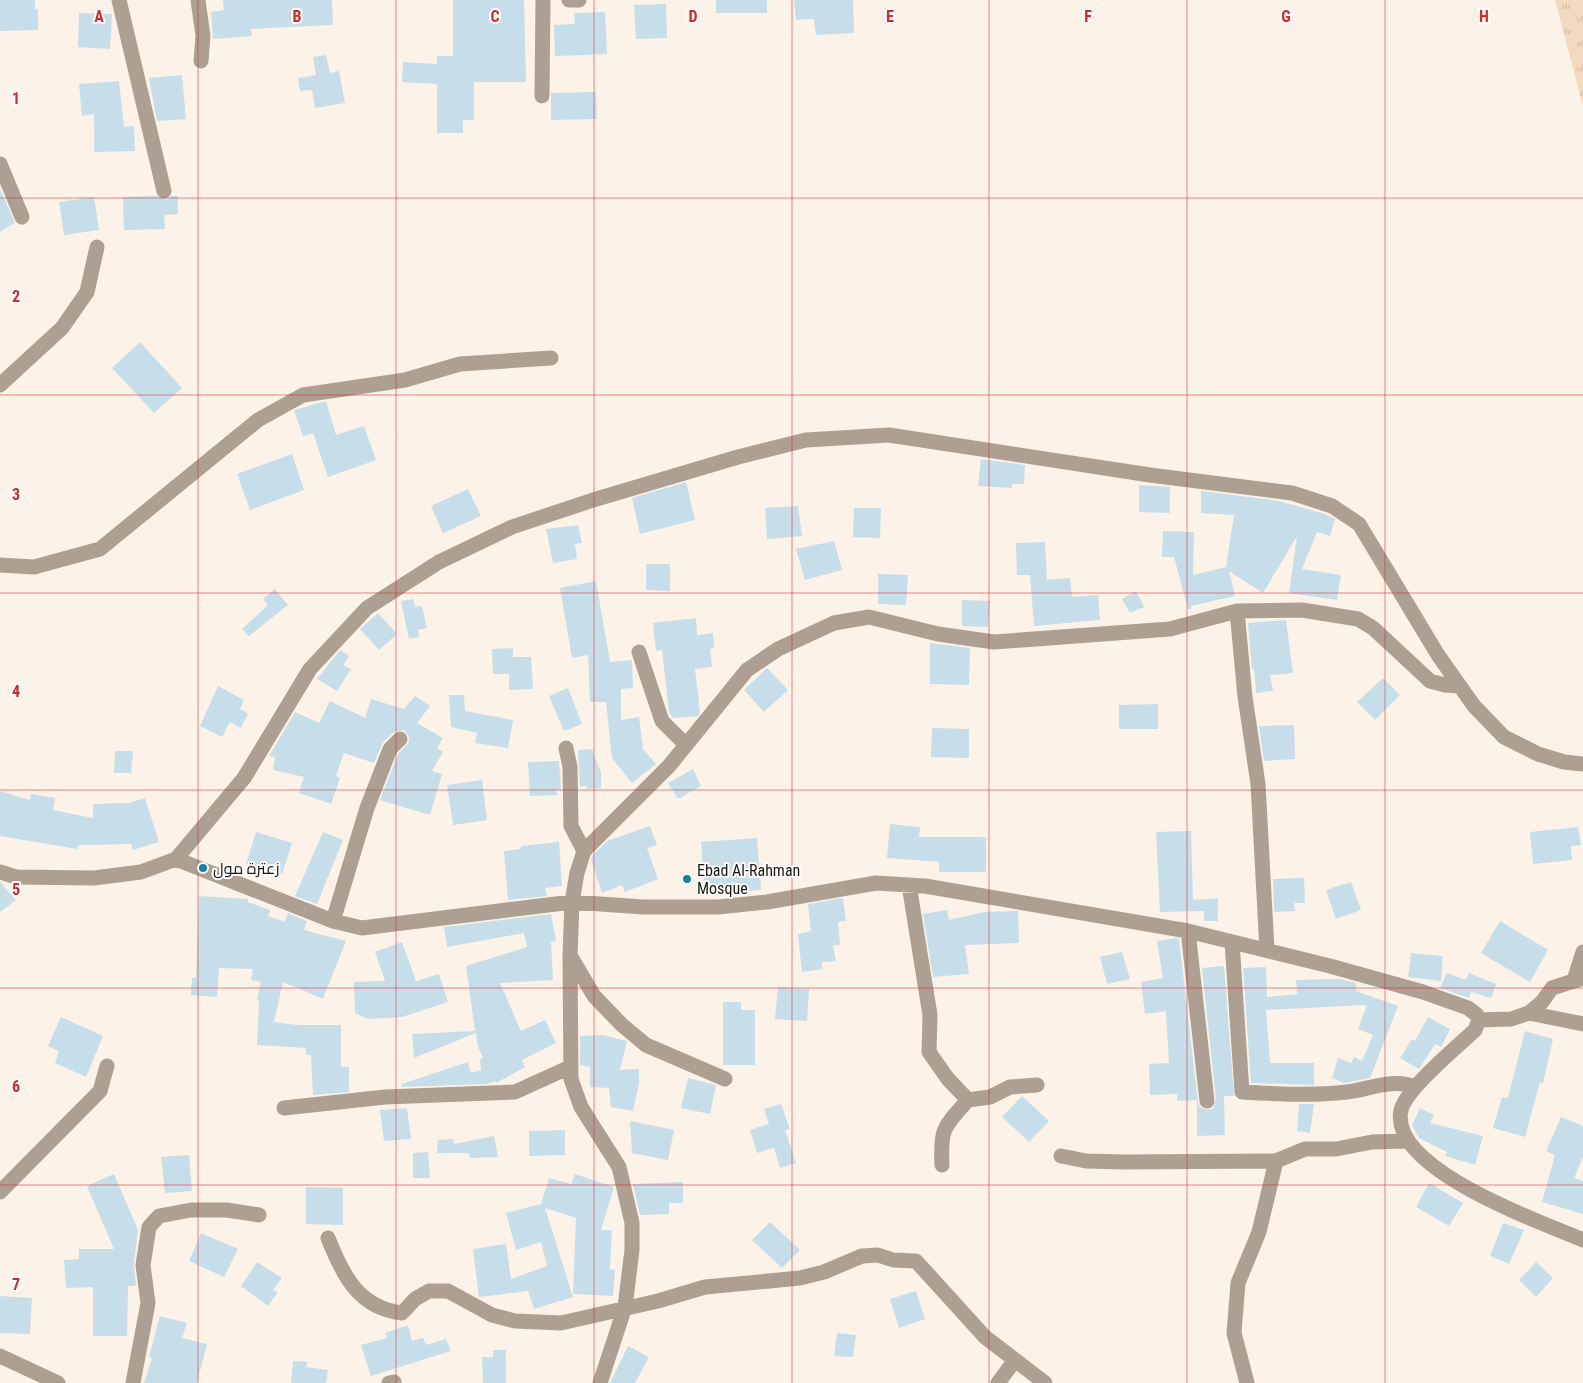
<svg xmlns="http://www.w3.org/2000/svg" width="1583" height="1383" font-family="'Roboto Condensed',Cairo,sans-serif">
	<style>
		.grass { fill: url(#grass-tufts) }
		.building { fill: #c5dee9 }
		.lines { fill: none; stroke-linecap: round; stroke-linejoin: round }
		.minor { stroke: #ad9f92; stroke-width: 15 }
		.grid { fill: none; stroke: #d62828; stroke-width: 1; stroke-opacity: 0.55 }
		.poi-dot { fill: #1082a9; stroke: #fff; stroke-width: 2 }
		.labels { text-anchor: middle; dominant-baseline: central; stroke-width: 4; stroke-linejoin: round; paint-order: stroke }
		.poi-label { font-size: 16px; fill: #1e1711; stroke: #fff; text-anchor: start }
		.grid-label { font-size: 16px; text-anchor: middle; font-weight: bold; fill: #d62828; stroke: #fff; stroke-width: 4; stroke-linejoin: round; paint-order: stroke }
	</style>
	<defs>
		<pattern id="grass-tufts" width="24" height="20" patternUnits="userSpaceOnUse" patternTransform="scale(1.25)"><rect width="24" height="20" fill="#f2d9c0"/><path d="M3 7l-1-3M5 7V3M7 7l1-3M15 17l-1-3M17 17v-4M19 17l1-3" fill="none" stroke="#cfbaa4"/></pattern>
	</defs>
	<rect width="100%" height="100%" fill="#fdf2e7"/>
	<path class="grass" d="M1555,0H1583V106Z"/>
	<path class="building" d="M0,0H35V9H38V30L0,31Z
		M223,0H332L333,25L251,29L252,36L213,39L211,12L224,10Z
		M453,0H524L526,82H474V120H463V133H437V84L402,82L403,62L437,64V56H453Z
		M716,0H767V13H716Z
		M794,0H853L854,33L816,35L814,19L796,20Z
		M666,4L667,38L636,39L634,5Z
		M605,12L607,54L555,56L554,25L575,24L574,13Z
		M79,13L112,14L110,49L78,47Z
		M326,55L330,73L339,71L345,103L315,108L312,90L300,91L298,78L316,75L313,57Z
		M182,75L186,119L157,121L149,78Z
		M119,81L124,127L134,126L135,151L94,152V114L82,116L79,84Z
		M596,92L597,119L551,120V93Z
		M0,189L15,223L0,232Z
		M156,196L166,200L172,196H178V214L164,215L165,229L124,230L123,197Z
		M94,197L99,230L64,235L59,202Z
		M140,342L182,388L154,413L112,368Z
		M326,401L336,435L364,426L376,460L328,477L313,433L303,436L294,410Z
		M292,454L304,490L250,510L237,474Z
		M981,459L1025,465L1024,484H1012V488L978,486Z
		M686,482L695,520L640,534L632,498Z
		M1139,485L1170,487V513L1139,512Z
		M468,489L481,516L443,533L431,506Z
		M1201,491L1279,501L1325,514L1335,519L1330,536L1317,532L1302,569L1341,575L1337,600L1289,593L1297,536L1263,593L1229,571L1235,596L1191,606V609H1188L1174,557H1162L1163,531L1194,532L1193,575L1226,567L1234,515L1201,513Z
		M798,506L802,536L767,539L765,508Z
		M854,508H881L880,538L853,537Z
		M578,525L582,543L575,544L577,559L553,563L546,529Z
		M834,541L842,570L805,580L796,549Z
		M1045,542L1047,580L1070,578L1072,597L1098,595L1100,620L1034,626L1030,575H1017L1016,543Z
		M646,564H670V591L646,590Z
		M878,574L908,575L906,605L878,604Z
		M596,581L610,662L632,660L633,688L621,689V720L639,717L643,749L656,764L632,783L612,758L606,702H590L588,655L572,658L560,588Z
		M275,589L288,605L249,636L242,629L268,605L263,599Z
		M1136,591L1144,607L1130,613L1122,599Z
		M413,599L415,607L422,606L427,628L418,630L419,637L409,639L401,601Z
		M962,600L990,601L988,627L962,626Z
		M378,613L397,634L379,650L360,629Z
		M696,618L697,635L713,633L714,648L710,649L712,667L695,669L700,713L698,716L673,718L669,712L662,650L656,651L653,623Z
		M1286,620L1293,673L1270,675L1273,691L1256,693L1254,669H1252L1248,623Z
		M930,643L970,648L969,685L930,684Z
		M513,648V657H531L533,689L509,690V674H493L492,649Z
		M340,650L349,656L343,665L351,669L337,691L317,679Z
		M767,668L788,690L764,712L744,690Z
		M1383,678L1400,695L1375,720L1357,702Z
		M218,686L244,700L240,709L248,714L241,728L230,722L222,737L200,726Z
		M568,688L582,724L564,731L549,696Z
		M449,695H464L465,711L513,720L508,748L475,743L477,733L451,727Z
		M415,696L430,706L417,723L443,738L437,748L443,752L432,771L442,774L430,815L380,800L398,754L409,742V736L403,730L394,732L383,742L374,763L344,753L336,776L340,778L331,804L299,793L304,777L273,770L275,757L269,756L295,712L319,723L330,701L365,718L371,699L404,709Z
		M1158,704V729H1119V705Z
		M1294,725L1295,759L1264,761L1259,726Z
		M932,728L969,729V758L931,757Z
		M592,749L601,773V788L587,789V786L580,787L578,750Z
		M115,751H133L131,773H114Z
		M559,761L561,789L556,790L557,795L530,796L528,762Z
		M693,769L701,786L678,799L668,783Z
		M482,780L487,820L453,825L447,785Z
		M0,791L30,800L31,794L55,798L53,810L93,818V804L128,803L145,798L159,842L133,850L131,844L78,845L77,849L0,836Z
		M890,824L920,827L919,837H986V872H939V862L887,858Z
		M650,826L657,845L647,848L658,879L625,892L622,885L602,893L591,860L592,856L607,841Z
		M1578,827L1581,845L1571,846L1572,860L1533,864L1530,832Z
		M1191,831L1193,900L1218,898V921H1204V911L1160,912L1156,832Z
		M256,832L292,843L282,874L246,864Z
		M323,832L343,840L317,904L295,896Z
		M757,838L761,890L705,894L701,842Z
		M559,842L562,886L545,888L547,896L508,900L504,851L521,849V846Z
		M1304,878L1305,903H1294L1295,911L1274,912L1273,879Z
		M0,882L16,900L0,912Z
		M1351,882L1361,910L1336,919L1326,890Z
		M199,896L248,899V902L270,910L268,916L285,922L288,913L307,921L304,930L346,941L323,999L283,982L274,1022L298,1025H341V1067H349V1092L313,1095L311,1055H306V1048L257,1045L259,1001L257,1000L261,982L251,980L253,969L219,968L217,997L191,995L192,978H196Z
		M843,898L846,921L838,922L840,945L833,946L836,961L822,962V969L802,972L798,934L811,931L808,904Z
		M947,910L949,920L984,912L1018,911L1019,943L965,945L969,974L933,977L923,914Z
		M551,914L556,941L551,942L553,980L500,983L521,1031L545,1020L556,1043L522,1060L525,1067L496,1083V1081L487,1084L402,1087L401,1084L468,1062L471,1073L481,1070L480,1059L483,1058L478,1047L476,1033L414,1058L412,1034L475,1031L466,966L527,947L524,933L447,947L444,927Z
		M1500,921L1548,950L1530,982L1481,953Z
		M1176,938L1179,939L1198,1102L1200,1107L1208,1110L1213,1108L1216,1100L1202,968L1224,966L1234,1096H1224L1225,1135L1197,1136V1100L1177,1101V1094L1150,1095L1149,1064L1169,1063L1166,1011L1145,1014L1141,982L1163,978L1157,941Z
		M402,942L416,981L439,974L448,1002L402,1017L368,1019L355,1013L354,982L385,981L375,952Z
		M1122,952L1130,979L1107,984L1100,957Z
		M1411,953L1443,956L1441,981L1408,977Z
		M1266,967L1267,997L1297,994L1296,980L1340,979L1356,983V991L1398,1006L1370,1078L1344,1083L1332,1078L1338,1058L1351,1063L1354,1057L1362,1061L1373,1035L1358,1029L1367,1005L1266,1010L1270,1063H1314V1085L1251,1083L1243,968Z
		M1447,973L1466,980L1469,973L1496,984L1491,998L1471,992L1469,998L1440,988Z
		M778,987L809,989L807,1021L775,1019Z
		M723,1002H741V1010H755V1065H723Z
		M61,1017L103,1036L86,1077L55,1063L59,1051L48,1046Z
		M1428,1017L1450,1029L1441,1047L1435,1044L1419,1069L1400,1058L1412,1039L1415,1041Z
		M1525,1031L1553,1039L1543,1083L1540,1082L1525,1137L1493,1128L1502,1097L1508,1098Z
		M602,1035L627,1041L620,1070L639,1069V1083L633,1111L611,1107L609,1088L590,1087V1067L580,1065V1036Z
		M688,1078L716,1085L710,1114L681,1108Z
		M1022,1096L1049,1121L1029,1142L1002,1117Z
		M781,1104L790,1129L785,1130L796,1163L780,1168L774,1148L757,1153L750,1130L769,1124L764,1109Z
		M1299,1104H1314L1310,1133L1297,1131Z
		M407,1108L411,1139L384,1141L380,1110Z
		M1420,1108L1434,1115L1430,1123L1483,1136L1475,1165L1445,1156L1447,1152L1419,1138L1412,1125Z
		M1561,1117L1583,1126V1157L1574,1178L1583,1181V1214L1542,1202L1555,1155L1546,1151Z
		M630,1121L674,1130L668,1160L632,1153Z
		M565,1130V1155L529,1156V1131Z
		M494,1136L498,1157L470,1158L469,1153H437L438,1140L453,1139L454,1144Z
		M428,1152L430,1178H413V1153Z
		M189,1155L192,1191L165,1193L161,1157Z
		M114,1174L138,1230L134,1264L136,1286H128L127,1336H93V1287L66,1288L64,1260L79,1259V1249H114L87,1186Z
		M575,1174L614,1187L601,1230H612L610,1269L615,1270L613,1296L573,1294L576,1218L545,1208L573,1297L534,1309L528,1291L479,1297L473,1249L506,1244L511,1279L547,1266L541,1242L516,1250L506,1213L541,1204L549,1178L571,1184Z
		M683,1182V1203H669V1214L640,1215L633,1184Z
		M1429,1183L1463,1203L1449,1226L1416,1207Z
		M306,1187L343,1188V1225L306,1224Z
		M770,1222L800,1250L782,1268L752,1240Z
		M1503,1223L1524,1230L1509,1264L1490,1256Z
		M201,1233L238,1249L224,1277L189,1261Z
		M257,1262L282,1278L273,1290L278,1292L268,1306L241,1286Z
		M1536,1262L1553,1278L1536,1297L1519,1280Z
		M916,1291L925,1319L899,1328L890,1299Z
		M0,1296L32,1298L30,1334L0,1333Z
		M160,1316L187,1323L182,1338L207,1344L197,1383H144L152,1358L149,1357Z
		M408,1325L412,1341L423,1338L426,1345L446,1339L451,1351L371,1376L361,1345L387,1338L385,1333Z
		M837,1333L856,1335L853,1357L834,1356Z
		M628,1346L649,1357L635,1383H610Z
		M493,1350H506V1383H483L482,1357H493Z
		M293,1361L308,1362L306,1367L328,1370L326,1383H291Z"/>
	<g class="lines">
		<path class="minor" d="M119,0L164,191
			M198,0L203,36L201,61
			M569,0H579
			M542,96L543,0
			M0,164L22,217
			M0,385L62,328L87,292L97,247
			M0,565L34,567L100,549L258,420L303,395L405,380L460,364L551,358
			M1237,611L1245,697L1258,784L1267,950
			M639,652L662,721L686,745
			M566,748L570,767L571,826L584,851
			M176,859L333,921L362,928L572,902L643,907H718L767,902L876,883L925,886L1188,931L1330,966L1423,992L1468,1008L1477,1015L1479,1020L1475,1030C1458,1046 1406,1089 1401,1110C1388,1169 1541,1222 1583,1240
			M0,872L16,877L94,878L141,872L176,859L244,778L310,669L367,608L439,562L512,527L593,500L738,457L806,440L889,435L1150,475L1292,493L1332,506L1359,524L1438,655L1474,706L1504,737L1538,754L1564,762L1583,764
			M909,885L930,1015L929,1052L948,1079L968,1100
			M333,921L367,808L390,749L400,739
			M1188,931L1207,1101
			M1232,942L1242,1092C1277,1094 1312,1096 1347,1092C1370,1089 1393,1078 1415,1087
			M571,957L594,996L622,1025L646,1045L725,1079
			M1574,980L1583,952
			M1529,1013L1542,1002L1552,988L1583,978
			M1479,1020L1511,1019L1529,1013L1583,1024
			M284,1108L385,1097L515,1092L570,1067
			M1061,1156L1086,1161L1124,1162L1276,1161L1305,1149H1336L1372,1142L1407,1141
			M942,1165C940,1128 944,1127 968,1100L990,1097L1010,1087L1037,1085
			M0,1192L100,1091L107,1066
			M328,1238C343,1276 359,1308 402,1313L415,1299L429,1291H448L492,1315L515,1321L561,1323L658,1301L705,1287L800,1278L824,1272L862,1256L878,1255L893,1260L916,1261L985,1337L1045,1383
			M0,1356L58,1383
			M133,1383L148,1303L143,1265L149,1227L159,1216L191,1210H227L259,1215
			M389,1383L394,1382
			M600,1383L625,1307L632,1250V1223L619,1167L581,1107L571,1079L570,956L572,902L577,873L584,851L669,766L747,670L778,649L834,623L869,617L938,634L994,642L1170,629L1237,611L1302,610L1358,619L1373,628L1430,681L1445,685L1460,686
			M998,1383L1015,1360
			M1247,1383L1234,1333L1238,1283L1259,1232L1276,1161"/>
	</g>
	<path class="grid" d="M198,0V1383M396,0V1383M594,0V1383M792,0V1383M989,0V1383M1187,0V1383M1385,0V1383M0,198H1583M0,395H1583M0,593H1583M0,790H1583M0,988H1583M0,1185H1583"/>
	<g class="poi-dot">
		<circle cx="203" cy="868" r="5"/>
		<circle cx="687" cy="879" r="5"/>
	</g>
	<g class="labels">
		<g class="poi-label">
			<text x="213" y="868">زعترة مول</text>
			<text x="697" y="870">Ebad Al-Rahman<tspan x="697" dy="18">Mosque</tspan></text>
		</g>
	</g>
	<g class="grid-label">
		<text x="99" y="22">A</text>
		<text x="297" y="22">B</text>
		<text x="495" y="22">C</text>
		<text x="693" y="22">D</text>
		<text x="890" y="22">E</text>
		<text x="1088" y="22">F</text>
		<text x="1286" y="22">G</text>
		<text x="1484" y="22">H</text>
		<text x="16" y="104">1</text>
		<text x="16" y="302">2</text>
		<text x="16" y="500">3</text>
		<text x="16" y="697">4</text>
		<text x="16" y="895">5</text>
		<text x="16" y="1092">6</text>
		<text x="16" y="1290">7</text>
	</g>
</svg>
